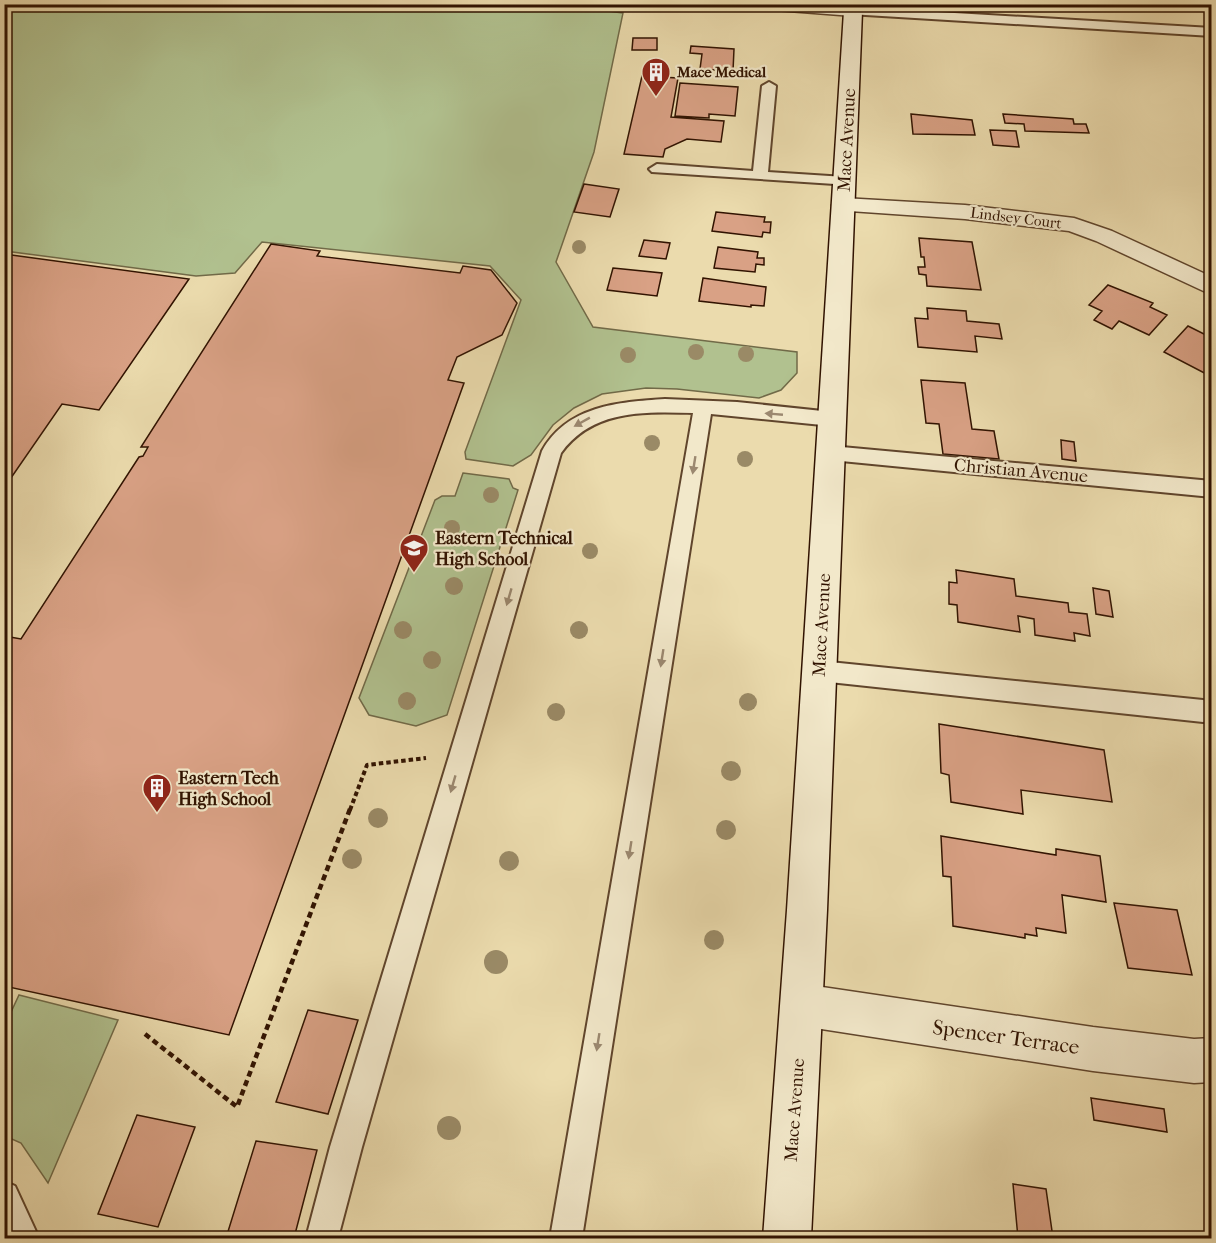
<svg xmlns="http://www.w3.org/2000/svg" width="1216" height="1243" font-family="'IM FELL French Canon',serif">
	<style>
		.green { fill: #b1c18f; stroke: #716a48; stroke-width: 1.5 }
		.building { fill: #d9a185; stroke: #311301; stroke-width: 1.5 }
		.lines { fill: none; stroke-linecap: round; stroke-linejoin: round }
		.service-casing { stroke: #60452c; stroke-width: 4 }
		.minor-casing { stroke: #60452c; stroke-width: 3 }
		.secondary-casing { stroke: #311301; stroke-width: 3 }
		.path-far1 { stroke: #311301; stroke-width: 4; stroke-dasharray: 4.5 3; stroke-linecap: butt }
		.path { stroke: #311301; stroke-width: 4.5; stroke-dasharray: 6 4; stroke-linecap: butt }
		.service { fill: #f2e8ca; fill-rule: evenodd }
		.minor { fill: #f2e8ca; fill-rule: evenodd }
		.secondary { fill: #f2e8ca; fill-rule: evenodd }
		.tree { fill: #9a8a66 }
		.oneway { fill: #9b8870 }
		.labels { text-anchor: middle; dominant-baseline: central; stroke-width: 4.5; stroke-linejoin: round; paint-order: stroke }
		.far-poi-label { font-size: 15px; font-weight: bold; fill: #311301; stroke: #f2e8ca; text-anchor: start }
		.far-street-label { font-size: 15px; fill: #311301; stroke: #f2e8ca }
		.street-label { font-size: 18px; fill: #311301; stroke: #f2e8ca }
		.poi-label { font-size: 18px; font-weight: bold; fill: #311301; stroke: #f2e8ca; text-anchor: start }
		.near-street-label { font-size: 21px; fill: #311301; stroke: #f2e8ca }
	</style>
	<rect width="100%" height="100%" fill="#ebdbad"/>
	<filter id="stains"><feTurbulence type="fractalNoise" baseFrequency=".00333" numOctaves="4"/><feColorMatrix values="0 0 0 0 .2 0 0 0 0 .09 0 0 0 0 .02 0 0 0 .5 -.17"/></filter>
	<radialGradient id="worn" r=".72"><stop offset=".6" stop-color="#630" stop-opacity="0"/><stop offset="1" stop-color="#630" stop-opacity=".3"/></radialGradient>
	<path class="green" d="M561,5L623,13L594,152L556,262L593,327L797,352V373L781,390L759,398L677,389L646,388L602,394L574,408L553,425L531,455L513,466L466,459L465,452L521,300L490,266L262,242L235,273L196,276L5,251V14L18,5Z
		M463,473L509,479L513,488L518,490L447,715L416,726L369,715L359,698L435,500L442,496H455Z
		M19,995L118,1020L48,1183L21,1143L5,1136V1025Z"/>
	<path class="building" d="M633,38H657V50H632Z
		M691,46L734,49L733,71L700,69L702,54L690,53Z
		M642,76L678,78L671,117L724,121L721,142L687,139L665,149L663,157L624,154Z
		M680,83L738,87L735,116L709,114V118L675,116Z
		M911,114L972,120L975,135L913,134Z
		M1003,114L1073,119L1074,124H1086L1089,133L1025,131L1024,124L1005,123Z
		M990,130L1016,131L1019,147L993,145Z
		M584,184L619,189L610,217L574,212Z
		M716,212L765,217L764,222H771L770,233L763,232L762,237L712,231Z
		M919,238L972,242L981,290L927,286L926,275L919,274L918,267H925L924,257H921Z
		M644,240L670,243L666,259L639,256Z
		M271,244L320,251L317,256L460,273L463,266L491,270L517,303L502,335L457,357L448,380L464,383L229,1035L4,986V636L21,639L139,457L143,456L148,447H141Z
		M718,247L758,252L757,258H764V265L756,264L755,272L714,268Z
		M4,254L189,279L99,410L62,404L4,488Z
		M613,268L662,273L657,296L607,290Z
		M703,278L766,287L764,306L751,305V307L699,301Z
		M1108,285L1153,303L1150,307L1167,315L1149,335L1119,321L1112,329L1094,320L1102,311L1089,305Z
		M927,308L966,311L967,321L999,324L1002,339L975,336L977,352L918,347L915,318L928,319Z
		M1188,326L1212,338V377L1164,352Z
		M921,380L965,383L972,429L994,431L999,459L943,454L939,424L926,423Z
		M1061,440L1074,442L1076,461L1062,459Z
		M956,570L1014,579L1016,596L1068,603L1069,612L1087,614L1090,636L1074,633L1075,641L1035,635L1034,619L1018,616L1020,632L958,622L957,605L949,604V582L957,583Z
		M1093,588L1109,591L1113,617L1096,614Z
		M939,724L1104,750L1112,802L1021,790L1023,814L951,802L949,775L941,773Z
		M941,836L1056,855V849L1100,856L1106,902L1062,895L1066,933L1036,928L1037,936L1025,934V938L953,926L951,877L943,876Z
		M1114,903L1177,910L1192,975L1128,968Z
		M308,1010L358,1020L328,1114L276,1102Z
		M1091,1098L1164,1109L1167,1132L1094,1120Z
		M137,1115L195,1127L158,1227L98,1214Z
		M256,1141L317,1150L294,1238H226Z
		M1013,1184L1046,1189L1053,1238H1018Z"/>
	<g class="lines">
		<g class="service-casing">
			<path id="service" d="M853,7L1212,28V36L849,14L847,11Z
				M769,82L776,86L768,172L845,177L853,182L850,185L652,172L649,169L657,164L753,171L762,86Z
				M665,399L737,402L832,412L839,414L842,419L839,424L832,426L711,414L582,1238H550L693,413C644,412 593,409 561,453L362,1147L338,1238H306L330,1147L542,451C567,406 618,402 665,399Z
				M831,446L1212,481V497L831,460L824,458L821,453L824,448Z
				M820,661L1203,700L1211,703L1212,719L1203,722L820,681L812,678L808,671L812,664Z
				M4,1181L15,1186L39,1238H6Z"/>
		</g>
		<g class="minor-casing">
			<path id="minor" d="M752,4H839L859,7L862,11L859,15L853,16L761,9Z
				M843,198L965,205L1074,218L1112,231L1212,277V295L1096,241L1069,231L965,219L835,210L832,205L835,200Z
				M802,984L1093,1027L1194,1039L1212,1038V1082L1194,1083L1093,1071L802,1026L787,1020L781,1005L787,990Z"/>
		</g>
		<g class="secondary-casing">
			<path id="secondary" d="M839,4H858L862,11L827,910L811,1238H763L787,910L844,11Z"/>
		</g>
		<path class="path-far1" d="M350,810L367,765L426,758"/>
		<path class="path" d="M145,1034L237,1107L350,809"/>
		<use href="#service" class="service"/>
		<use href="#minor" class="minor"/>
		<use href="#secondary" class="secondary"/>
	</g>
	<g class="tree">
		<circle cx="579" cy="247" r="7"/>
		<circle cx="696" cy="352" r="8"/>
		<circle cx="746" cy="354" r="8"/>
		<circle cx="628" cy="355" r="8"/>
		<circle cx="652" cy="443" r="8"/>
		<circle cx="745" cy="459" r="8"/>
		<circle cx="491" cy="495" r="8"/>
		<circle cx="452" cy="528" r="8"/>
		<circle cx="590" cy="551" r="8"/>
		<circle cx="454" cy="586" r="9"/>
		<circle cx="403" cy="630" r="9"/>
		<circle cx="579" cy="630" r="9"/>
		<circle cx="432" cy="660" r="9"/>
		<circle cx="407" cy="701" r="9"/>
		<circle cx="748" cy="702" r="9"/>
		<circle cx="556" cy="712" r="9"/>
		<circle cx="731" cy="771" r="10"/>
		<circle cx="378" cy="818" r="10"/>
		<circle cx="726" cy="830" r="10"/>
		<circle cx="352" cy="859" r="10"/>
		<circle cx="509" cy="861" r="10"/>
		<circle cx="714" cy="940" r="10"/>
		<circle cx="496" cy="962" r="12"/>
		<circle cx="449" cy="1128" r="12"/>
	</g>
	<defs><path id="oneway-solid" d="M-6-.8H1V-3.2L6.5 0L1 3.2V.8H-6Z" transform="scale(1.5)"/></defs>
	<g class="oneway">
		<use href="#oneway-solid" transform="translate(774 414) rotate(-175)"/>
		<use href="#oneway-solid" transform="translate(582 422) rotate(151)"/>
		<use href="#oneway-solid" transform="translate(694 465) rotate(99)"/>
		<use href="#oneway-solid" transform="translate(509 597) rotate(106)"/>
		<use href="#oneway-solid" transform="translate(662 658) rotate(99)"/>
		<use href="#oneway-solid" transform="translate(453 784) rotate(106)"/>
		<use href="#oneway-solid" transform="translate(630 850) rotate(99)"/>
		<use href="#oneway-solid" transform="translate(598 1042) rotate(99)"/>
	</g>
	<defs>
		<g id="building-pin" transform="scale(1.5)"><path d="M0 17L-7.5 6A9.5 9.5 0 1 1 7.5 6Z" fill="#8f2418" stroke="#f2e8ca"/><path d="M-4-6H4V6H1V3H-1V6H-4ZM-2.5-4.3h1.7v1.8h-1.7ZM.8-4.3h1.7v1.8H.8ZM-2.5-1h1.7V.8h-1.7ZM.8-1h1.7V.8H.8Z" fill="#fff"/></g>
		<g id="school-pin" transform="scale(1.5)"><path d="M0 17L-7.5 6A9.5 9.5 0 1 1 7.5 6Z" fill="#8f2418" stroke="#f2e8ca"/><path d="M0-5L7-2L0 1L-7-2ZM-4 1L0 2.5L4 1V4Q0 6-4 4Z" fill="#fff"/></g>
	</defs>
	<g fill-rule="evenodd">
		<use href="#building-pin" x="656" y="72"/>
		<use href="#school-pin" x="414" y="548"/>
		<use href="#building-pin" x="157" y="788"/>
	</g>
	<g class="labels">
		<g class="far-poi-label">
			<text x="677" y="72">Mace Medical</text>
		</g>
		<g class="far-street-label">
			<text transform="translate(1016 218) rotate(7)">Lindsey Court</text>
		</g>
		<g class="street-label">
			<text transform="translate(847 140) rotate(-87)">Mace Avenue</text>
			<text transform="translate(1021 471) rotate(5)">Christian Avenue</text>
			<text transform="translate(822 625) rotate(-87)">Mace Avenue</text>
			<text transform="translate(795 1110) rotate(-86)">Mace Avenue</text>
		</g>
		<g class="poi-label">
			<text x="435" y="538">Eastern Technical<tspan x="435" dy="21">High School</tspan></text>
			<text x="178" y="778">Eastern Tech<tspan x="178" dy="21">High School</tspan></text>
		</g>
		<g class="near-street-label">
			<text transform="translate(1006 1037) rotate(8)">Spencer Terrace</text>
		</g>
	</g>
	<rect width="1216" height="1243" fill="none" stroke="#ebdbad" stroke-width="24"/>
	<rect x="6" y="6" width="1204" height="1231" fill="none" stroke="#311301" stroke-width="3"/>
	<rect x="12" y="12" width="1192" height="1219" fill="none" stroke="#311301" stroke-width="1.5"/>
	<rect width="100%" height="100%" filter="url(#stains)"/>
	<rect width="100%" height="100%" fill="url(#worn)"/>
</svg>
